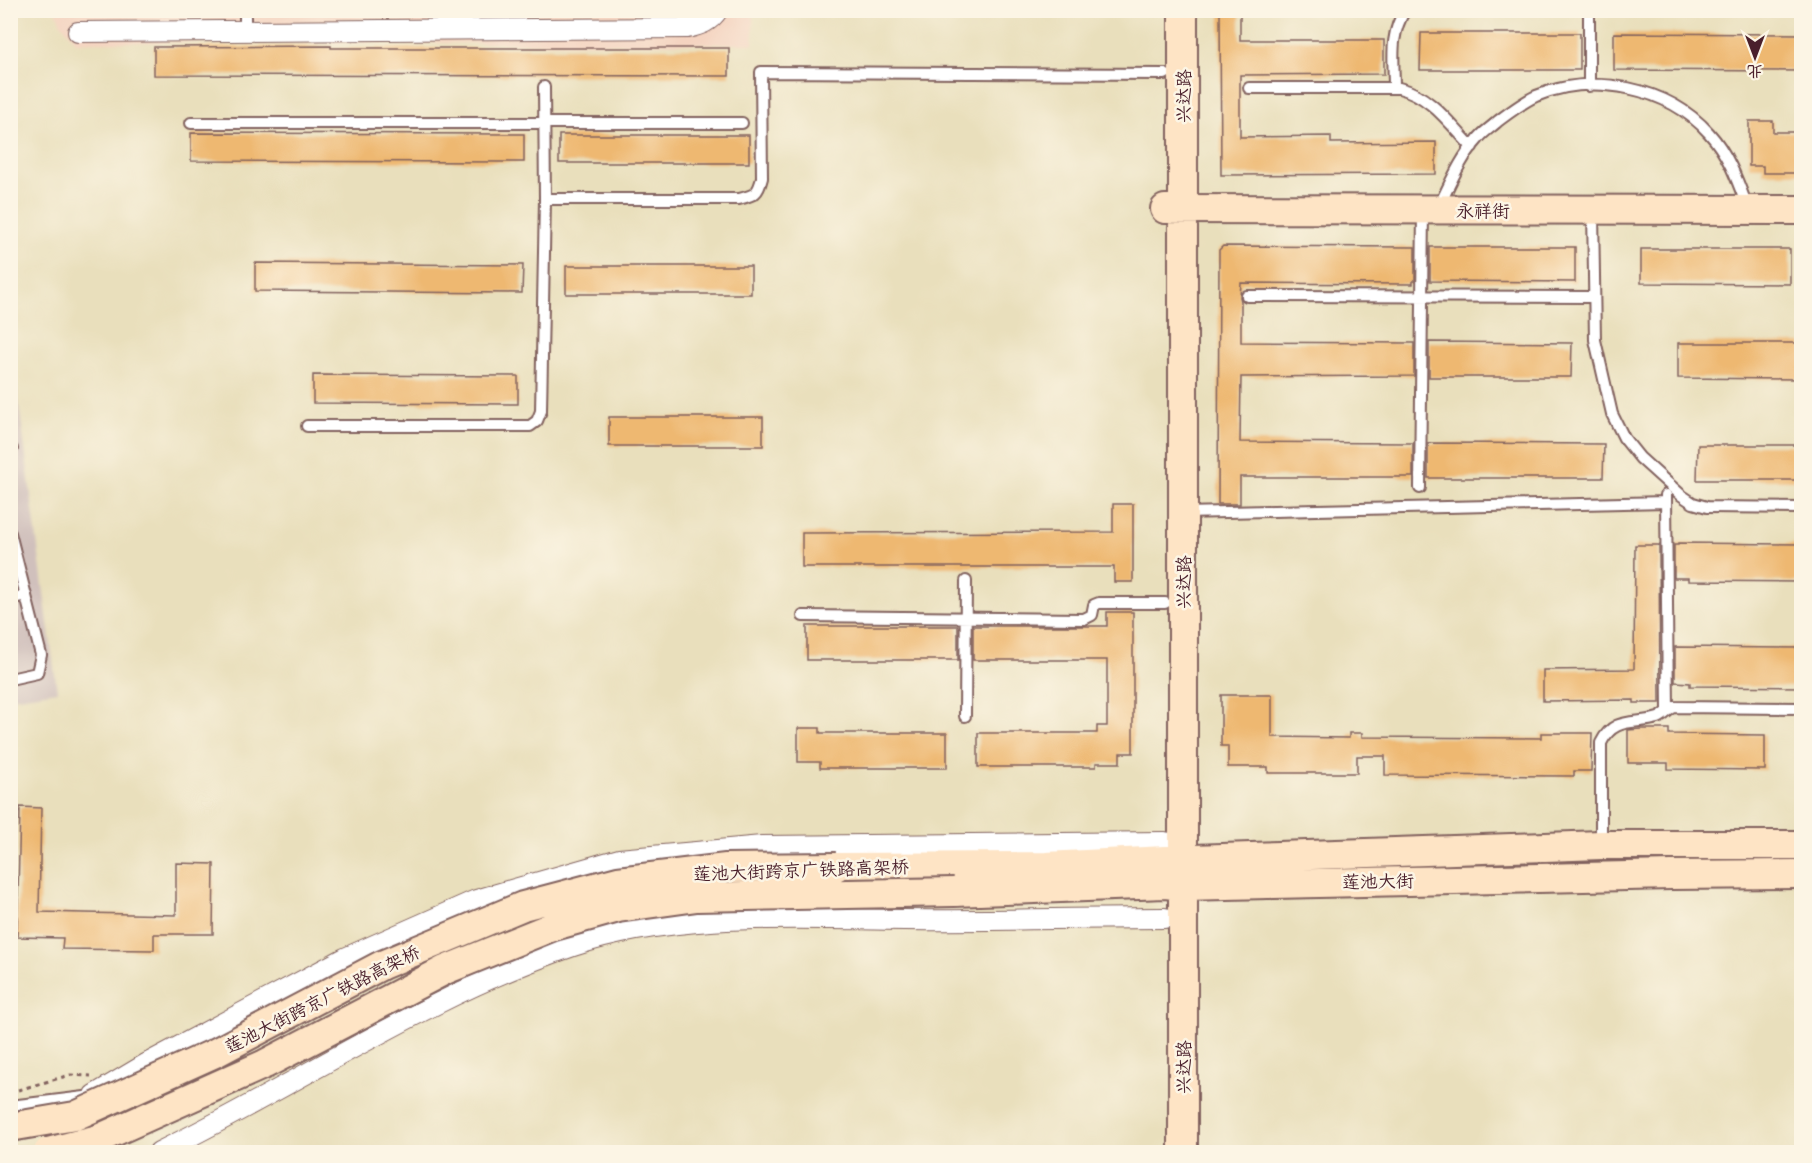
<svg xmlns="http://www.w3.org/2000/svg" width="1812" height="1163" font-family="'Patrick Hand','LXGW WenKai TC',sans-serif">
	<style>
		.built { fill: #f4d3c0 }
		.industrial { fill: #d0c0bc }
		.building { fill: #eeb871 }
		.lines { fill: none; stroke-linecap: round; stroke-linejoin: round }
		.lane-casing { stroke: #82625e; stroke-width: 14 }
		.street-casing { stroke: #82625e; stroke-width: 22 }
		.secondary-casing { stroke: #82625e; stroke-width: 32 }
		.path { stroke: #82625e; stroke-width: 3; stroke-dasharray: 4.5 4.5; stroke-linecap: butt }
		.lane { stroke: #fff; stroke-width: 10 }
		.street { stroke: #fff; stroke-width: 20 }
		.secondary { stroke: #fee4c5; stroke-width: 28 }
		.secondary-bridge-casing { stroke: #82625e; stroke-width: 32; stroke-linecap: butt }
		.secondary-bridge { stroke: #fee4c5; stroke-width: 28 }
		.labels { text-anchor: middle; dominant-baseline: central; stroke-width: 5; stroke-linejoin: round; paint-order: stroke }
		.street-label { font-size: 18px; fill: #4a1f2b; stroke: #fcf5e5 }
	</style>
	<rect width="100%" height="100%" fill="#fcf5e5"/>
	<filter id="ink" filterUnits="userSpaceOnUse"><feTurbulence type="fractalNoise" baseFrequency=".0167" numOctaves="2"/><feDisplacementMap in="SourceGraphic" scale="12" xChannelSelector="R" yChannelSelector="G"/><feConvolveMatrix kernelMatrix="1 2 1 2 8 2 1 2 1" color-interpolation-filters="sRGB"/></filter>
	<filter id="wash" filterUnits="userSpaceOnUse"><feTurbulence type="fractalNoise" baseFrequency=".008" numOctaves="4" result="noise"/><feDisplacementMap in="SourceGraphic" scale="24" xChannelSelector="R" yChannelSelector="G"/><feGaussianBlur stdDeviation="1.35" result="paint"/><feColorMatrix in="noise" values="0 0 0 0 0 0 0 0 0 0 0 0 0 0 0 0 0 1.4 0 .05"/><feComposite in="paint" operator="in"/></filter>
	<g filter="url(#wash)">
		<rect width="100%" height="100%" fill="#e9dfbc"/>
		<path class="built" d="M753,10V44L76,42L61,23L56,11Z"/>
		<path class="industrial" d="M10,337L57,691L11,698H10Z"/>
		<g id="blocks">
			<path class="building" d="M1220,10H1240V40H1384V74L1240,75V137L1331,136V143L1436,142V174L1221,175Z
				M1421,33H1580V70H1420Z
				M1614,33L1802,34V71L1614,70Z
				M331,46V48H729V76L154,75V47Z
				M1749,121H1773V132H1802V173H1763V166H1749Z
				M191,133L524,134V162L191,161Z
				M559,135H749V163H559Z
				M1223,246L1415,247V281H1413V284L1241,283L1240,297L1241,301V342L1414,343V376L1241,377L1240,442L1413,443V477H1240V504H1218L1219,250Z
				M1430,247H1575V282L1430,281Z
				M1641,249H1790V284L1641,283Z
				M255,263L523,265L522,293L255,291Z
				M566,266H751V294H566Z
				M1429,342L1572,343L1571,377H1429Z
				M1678,343H1802V379L1678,378Z
				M313,375L518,376V404L313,403Z
				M609,417H763V446H609Z
				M1428,443L1604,444L1603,478H1428Z
				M1698,445H1802V480H1697Z
				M1113,504H1133V582H1114V567H802V533L1113,532Z
				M1678,543L1802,544V582L1688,581V578H1674V545H1678Z
				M1635,545H1659L1660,703H1634V700L1543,701V670L1634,669Z
				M1107,612H1133V753H1120V763H1096V767H978V733H1097V726H1107V660H973V626H1107Z
				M807,626H958V660H807Z
				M1675,647L1802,648V687L1690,686V683L1675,682Z
				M1221,695H1272V737L1349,738V733H1362V737L1541,738V733H1592L1591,771H1574V776L1385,775V756H1357V773H1268V767H1228V746H1221Z
				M798,728H820V733H947V768H820V762H798Z
				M1641,729H1669V734L1765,735V770L1668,769V763H1628V730Z
				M20,807L41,808L39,912L176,915V863L214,864L213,934H154V950L62,949L63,938L17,937Z"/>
		</g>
	</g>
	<g filter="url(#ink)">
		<use href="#blocks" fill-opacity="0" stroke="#82625e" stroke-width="1.5"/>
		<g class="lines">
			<g class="lane-casing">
				<path id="lane" d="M245,10V31
					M456,10V29
					M1589,10V86
					M544,87L545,199H739C755,195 758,194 762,178L761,72L1165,74
					M1249,88H1399C1430,95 1450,124 1472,147
					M1394,88C1394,59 1389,36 1405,10
					M191,123H742
					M1439,206C1451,182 1460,159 1478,139C1483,132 1492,127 1498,121C1510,112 1523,102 1536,96C1593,72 1668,87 1709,133C1729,155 1738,182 1748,209
					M1593,210L1595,340L1612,414L1624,438L1640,458L1681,495L1693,503L1707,507L1802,508
					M1247,296L1594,297
					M307,426H530L537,421L541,411L545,199
					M10,449H12
					M1420,488L1423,210
					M1666,495L1668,711
					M1184,513L1666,502
					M10,533L41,655L37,673L10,679
					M10,599L26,595
					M803,616L1084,619L1092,615L1094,605L1099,603H1165
					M965,716L966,581
					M1601,844V743C1614,716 1634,725 1658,718C1664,716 1668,710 1674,707L1802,708
					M10,1106L93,1096"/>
			</g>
			<g class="street-casing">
				<path id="street" d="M78,32L687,28C701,25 710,22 718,10
					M94,1095L146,1064L345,958L476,900L619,859L762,846L1165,842
					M159,1152C297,1085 426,996 573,946C677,911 797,919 905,920C992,921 1078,918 1165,918"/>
			</g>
			<g class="secondary-casing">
				<path id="secondary" d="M1183,10V1152
					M1165,209L1802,210
					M836,867L1046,866L1165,860L1601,845H1802
					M954,892L1165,884L1184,886L1672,875L1802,874"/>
			</g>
			<path class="path" d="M18,1090L70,1075L91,1076"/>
			<use href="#lane" class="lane"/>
			<use href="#street" class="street"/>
			<use href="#secondary" class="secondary"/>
			<g class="secondary-bridge-casing">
				<path id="secondary-bridge" d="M10,1127L75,1116L215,1053L382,965L523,906L618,881L726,868L836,867
					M48,1152L98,1139L265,1064L445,970L554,926L618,908L697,897L954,892"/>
			</g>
			<use href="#secondary-bridge" class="secondary-bridge"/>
		</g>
	</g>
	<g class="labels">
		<g class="street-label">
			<text transform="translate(1183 96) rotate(-90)">兴达路</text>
			<text x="1483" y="210">永祥街</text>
			<text transform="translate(1183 582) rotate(-90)">兴达路</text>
			<text transform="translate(801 870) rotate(-2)">莲池大街跨京广铁路高架桥</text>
			<text transform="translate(1378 881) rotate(-1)">莲池大街</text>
			<text transform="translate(322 999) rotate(-27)">莲池大街跨京广铁路高架桥</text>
			<text transform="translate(1183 1067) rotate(-90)">兴达路</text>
		</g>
	</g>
	<rect width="1812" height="1163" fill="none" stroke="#fcf5e5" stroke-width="36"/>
	<g transform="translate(1755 57) rotate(180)" stroke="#fcf5e5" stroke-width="4.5" paint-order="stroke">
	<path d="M0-4.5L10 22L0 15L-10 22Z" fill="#4a1f2b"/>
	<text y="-9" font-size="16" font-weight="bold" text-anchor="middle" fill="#4a1f2b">北</text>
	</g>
</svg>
